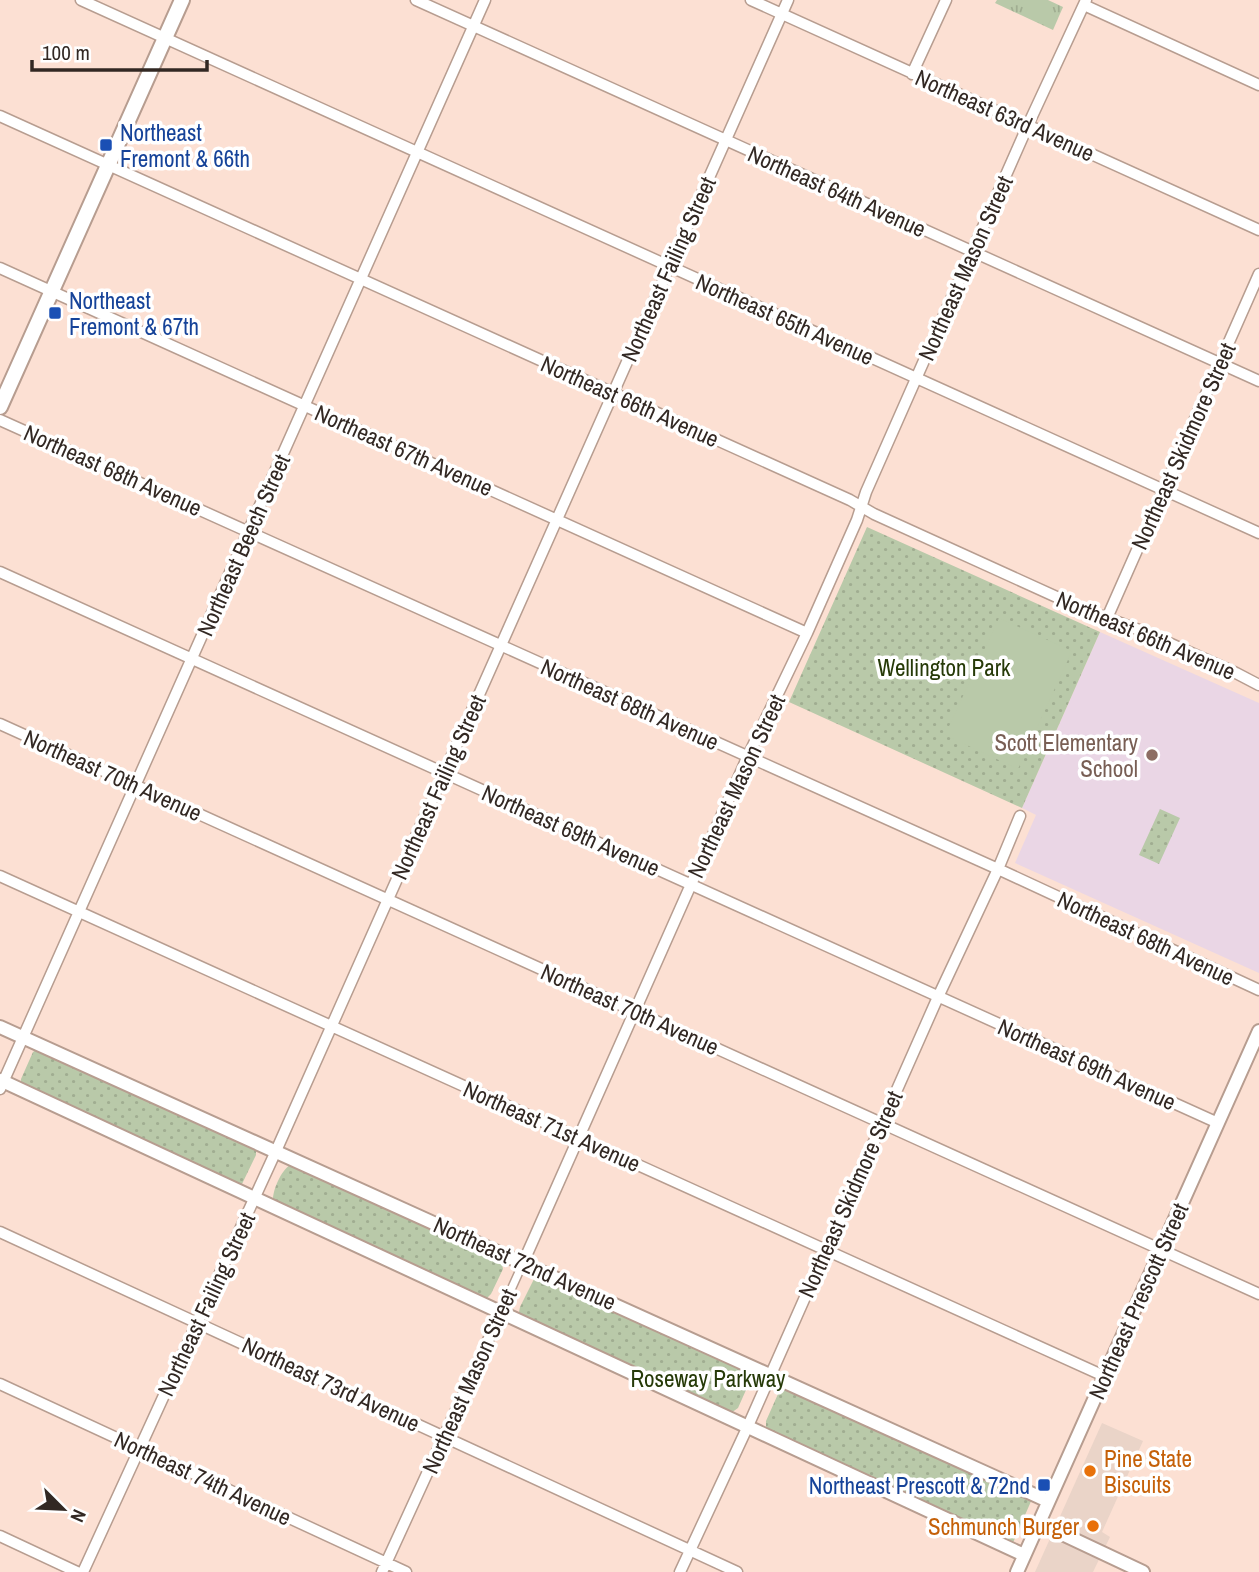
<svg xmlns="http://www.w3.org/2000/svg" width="1259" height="1572" font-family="'Archivo Narrow',sans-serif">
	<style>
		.commercial { fill: #ead4c8 }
		.education { fill: #ead6e5 }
		.grass { fill: url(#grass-tufts) }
		.park { fill: url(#park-dots) }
		.garden { fill: #b9c9a9 }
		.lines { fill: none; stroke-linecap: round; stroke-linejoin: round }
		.pedestrian-casing { stroke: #b79d90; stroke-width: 10 }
		.minor-casing { stroke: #b79d90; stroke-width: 13 }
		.tertiary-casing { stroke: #b79d90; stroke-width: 16 }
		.secondary-casing { stroke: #b79d90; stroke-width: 18 }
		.pedestrian { stroke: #fff; stroke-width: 7 }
		.minor { stroke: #fff; stroke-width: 10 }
		.tertiary { stroke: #fff; stroke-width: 12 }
		.secondary { stroke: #fff; stroke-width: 14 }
		.transit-dot { fill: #1a4fb4; stroke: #fff; stroke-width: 2.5 }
		.education-dot { fill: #8d6e63; stroke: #fff; stroke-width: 2.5 }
		.food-dot { fill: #e8710a; stroke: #fff; stroke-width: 2.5 }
		.labels { text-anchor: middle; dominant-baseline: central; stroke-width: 7; stroke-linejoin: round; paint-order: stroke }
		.street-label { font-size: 23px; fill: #322823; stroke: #fff }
		.transit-label { font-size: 23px; fill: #164399; stroke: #fff; text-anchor: start }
		.park-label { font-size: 23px; fill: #263a08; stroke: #fff }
		.education-label { font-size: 23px; fill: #785e54; stroke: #fff; text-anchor: end }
		.food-label { font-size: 23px; fill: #c56008; stroke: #fff; text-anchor: start }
	</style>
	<defs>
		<pattern id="grass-tufts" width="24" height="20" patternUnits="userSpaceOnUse" patternTransform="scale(1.75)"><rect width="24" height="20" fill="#b9c9a9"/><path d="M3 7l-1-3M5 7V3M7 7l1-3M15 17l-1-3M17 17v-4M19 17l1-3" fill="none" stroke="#a0ad91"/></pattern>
		<pattern id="park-dots" width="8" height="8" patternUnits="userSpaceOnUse" patternTransform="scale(1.75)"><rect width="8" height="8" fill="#b9c9a9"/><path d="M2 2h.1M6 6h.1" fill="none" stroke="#a0ad91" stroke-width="1.8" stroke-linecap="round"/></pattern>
	</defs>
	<rect width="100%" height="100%" fill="#fce0d3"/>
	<path class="commercial" d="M1102,1423L1143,1441L1102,1532L1110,1537L1093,1572H1035Z"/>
	<path class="education" d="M1100,632L1259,703V973L1015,863L1036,815L1022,808Z"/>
	<path class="grass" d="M997,0H1048L1063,7L1053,30L995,3Z"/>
	<path class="park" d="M867,527L1100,632L1022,808L789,702Z
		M1160,809L1180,818L1159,864L1139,855Z
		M36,1050L256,1149V1155L242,1184L241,1185L21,1085V1079L33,1052Z
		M290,1165L501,1260L503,1269L491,1294L487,1298L482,1299L273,1200C273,1189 281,1171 290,1165Z
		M535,1277H539L748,1371L750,1375V1381L738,1408L731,1413L521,1317L519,1312L520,1307Z
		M788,1389L1032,1499L1012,1545L766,1429V1421L778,1394L783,1390Z"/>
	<path class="garden" d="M999,618L1072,651L1018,769L945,735Z"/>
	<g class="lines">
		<g class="pedestrian-casing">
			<path id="pedestrian" d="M501,1312L523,1263"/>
		</g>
		<g class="minor-casing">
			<path id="minor" d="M81,0L1259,533
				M416,0L1259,381
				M751,0L1259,230
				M1084,5L1259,85
				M912,74L946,0
				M0,116L850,500L874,514L1083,609L1142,631L1236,673L1259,685
				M0,268L807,633
				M0,420L998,869L1259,990
				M0,572L1218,1123
				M1107,618L1259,274
				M0,724L1259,1294
				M0,876L1104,1376
				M0,1089L485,0
				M0,1232L737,1572
				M523,1263L748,756L807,633L857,520L866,492L1028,125L1086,0
				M0,1384L406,1572
				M0,1536L77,1572
				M83,1572L276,1151L788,0
				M382,1572L501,1312
				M680,1572L748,1426L938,997L998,869L1020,816"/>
		</g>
		<g class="tertiary-casing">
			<path id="tertiary" d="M0,1027L1048,1501
				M0,1080L1024,1555
				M1039,1523L1143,1572
				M1017,1572L1259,1031"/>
		</g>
		<g class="secondary-casing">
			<path id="secondary" d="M0,407L182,0"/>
		</g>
		<use href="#pedestrian" class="pedestrian"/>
		<use href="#minor" class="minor"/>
		<use href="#tertiary" class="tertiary"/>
		<use href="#secondary" class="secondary"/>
	</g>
	<g class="transit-dot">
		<rect x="99" y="138" width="14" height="14" rx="3.5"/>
		<rect x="48" y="306" width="14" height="14" rx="3.5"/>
		<rect x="1037" y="1478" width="14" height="14" rx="3.5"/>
	</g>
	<circle class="education-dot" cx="1152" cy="755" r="7"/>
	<g class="food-dot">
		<circle cx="1090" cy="1471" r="7"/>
		<circle cx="1093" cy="1526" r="7"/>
	</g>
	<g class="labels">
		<g class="street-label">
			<text transform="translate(1005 115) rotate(24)">Northeast 63rd Avenue</text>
			<text transform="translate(837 191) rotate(24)">Northeast 64th Avenue</text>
			<text transform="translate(965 268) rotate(-66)">Northeast Mason Street</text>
			<text transform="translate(668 269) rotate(-66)">Northeast Failing Street</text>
			<text transform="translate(785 319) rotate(24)">Northeast 65th Avenue</text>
			<text transform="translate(630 401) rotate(24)">Northeast 66th Avenue</text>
			<text transform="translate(1183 446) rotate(-66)">Northeast Skidmore Street</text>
			<text transform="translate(404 450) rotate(24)">Northeast 67th Avenue</text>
			<text transform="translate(113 470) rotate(24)">Northeast 68th Avenue</text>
			<text transform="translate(243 545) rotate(-66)">Northeast Beech Street</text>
			<text transform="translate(1146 635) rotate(23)">Northeast 66th Avenue</text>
			<text transform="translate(630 704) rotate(24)">Northeast 68th Avenue</text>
			<text transform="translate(113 775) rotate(24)">Northeast 70th Avenue</text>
			<text transform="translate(736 786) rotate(-65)">Northeast Mason Street</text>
			<text transform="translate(438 787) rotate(-66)">Northeast Failing Street</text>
			<text transform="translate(571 830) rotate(24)">Northeast 69th Avenue</text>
			<text transform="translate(1146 938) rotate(25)">Northeast 68th Avenue</text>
			<text transform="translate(630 1009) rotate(24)">Northeast 70th Avenue</text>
			<text transform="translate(1087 1064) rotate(24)">Northeast 69th Avenue</text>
			<text transform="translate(552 1126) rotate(24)">Northeast 71st Avenue</text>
			<text transform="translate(850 1194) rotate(-66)">Northeast Skidmore Street</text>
			<text transform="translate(525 1263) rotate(24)">Northeast 72nd Avenue</text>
			<text transform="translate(1138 1301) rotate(-66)">Northeast Prescott Street</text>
			<text transform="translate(206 1304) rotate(-65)">Northeast Failing Street</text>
			<text transform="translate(469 1381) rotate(-66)">Northeast Mason Street</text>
			<text transform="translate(331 1384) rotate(25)">Northeast 73rd Avenue</text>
			<text transform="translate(203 1478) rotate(25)">Northeast 74th Avenue</text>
		</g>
		<g class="transit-label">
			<text x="120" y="132">Northeast<tspan x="120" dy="26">Fremont &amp; 66th</tspan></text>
			<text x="69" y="300">Northeast<tspan x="69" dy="26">Fremont &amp; 67th</tspan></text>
			<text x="1030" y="1485" text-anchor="end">Northeast Prescott &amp; 72nd</text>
		</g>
		<g class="park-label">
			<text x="944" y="667">Wellington Park</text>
			<text x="708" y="1378">Roseway Parkway</text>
		</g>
		<g class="education-label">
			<text x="1138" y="742">Scott Elementary<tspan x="1138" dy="26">School</tspan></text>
		</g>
		<g class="food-label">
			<text x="1104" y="1458">Pine State<tspan x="1104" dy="26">Biscuits</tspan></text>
			<text x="1079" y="1526" text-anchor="end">Schmunch Burger</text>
		</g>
	</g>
	<g transform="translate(63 1509) rotate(114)" stroke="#ffffff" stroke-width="5" paint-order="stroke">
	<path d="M0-5L12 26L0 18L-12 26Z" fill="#322823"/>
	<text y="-10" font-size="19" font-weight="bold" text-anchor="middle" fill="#322823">N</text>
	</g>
	<path d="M32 60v10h175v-10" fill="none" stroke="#322823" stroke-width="3.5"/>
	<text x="42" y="60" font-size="21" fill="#322823" stroke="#ffffff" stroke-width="5" paint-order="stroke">100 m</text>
</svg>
